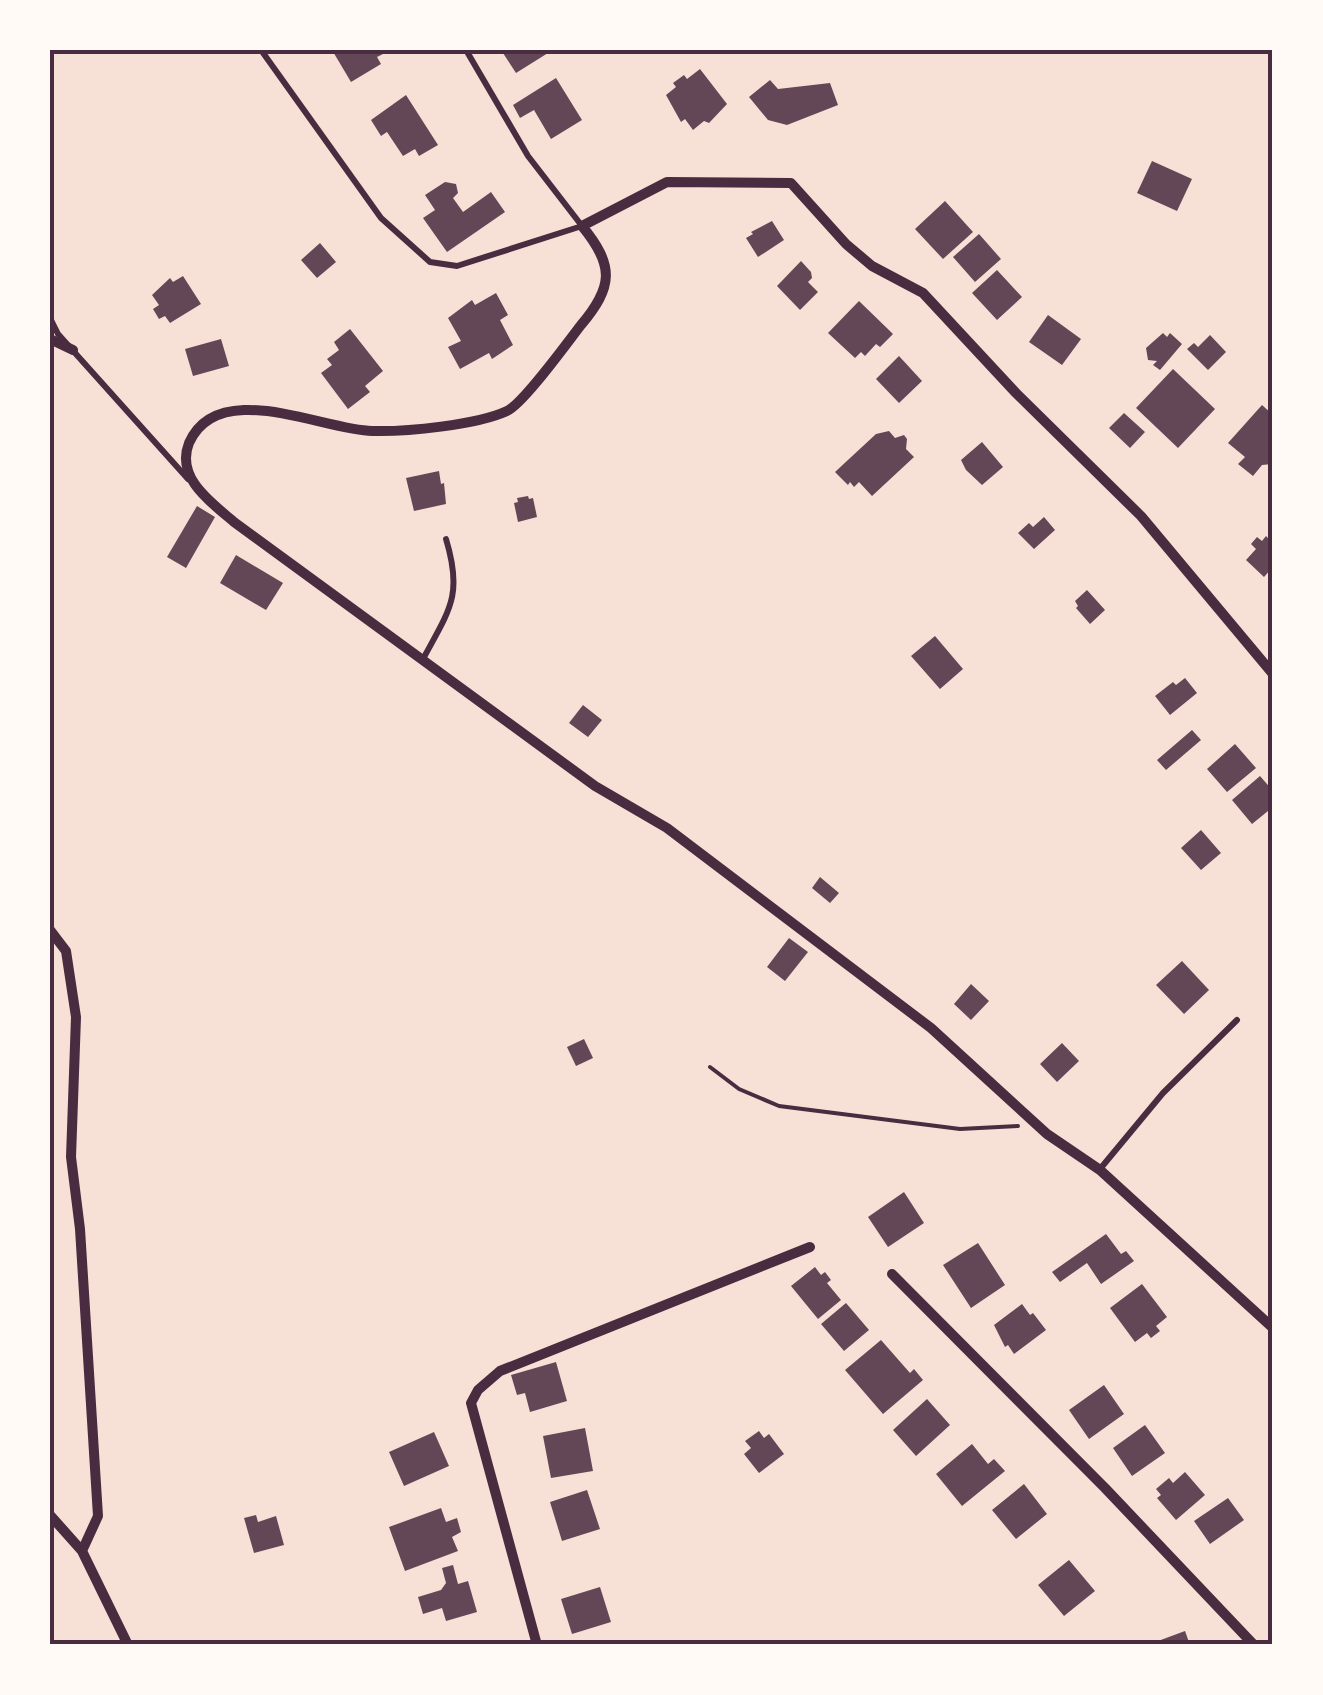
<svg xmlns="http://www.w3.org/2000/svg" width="1323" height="1695" font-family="Overpass,sans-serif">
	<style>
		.building { fill: #644757 }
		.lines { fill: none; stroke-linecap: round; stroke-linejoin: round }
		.path { stroke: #4a2c40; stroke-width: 4 }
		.service { stroke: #4a2c40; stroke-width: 6 }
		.minor { stroke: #4a2c40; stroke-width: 10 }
		.neatline { fill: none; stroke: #4a2c40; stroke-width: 4 }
	</style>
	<rect width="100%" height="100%" fill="#f7e1d7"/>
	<path class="building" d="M332,50H383L385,53L377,57L381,64L351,82Z
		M501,50H546L548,53L516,73Z
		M700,69L727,104L709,123L704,121L693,130L685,119L681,122L666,95L676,87L673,83L684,75L687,79Z
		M556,78L582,120L551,139L534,110L520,118L513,105Z
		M770,80L778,89L830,83L838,105L787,125L768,120L749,97Z
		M406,95L438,145L419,156L415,149L403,156L387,132L381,136L371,120Z
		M1152,161L1192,179L1177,211L1137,193Z
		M445,182L456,184L458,193L453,198L463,212L491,192L505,212L447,252L423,218L435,210L425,195Z
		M945,201L973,232L943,259L915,229Z
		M772,221L784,240L758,257L746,238L753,234L751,232Z
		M979,234L1001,259L975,282L953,257Z
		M320,243L336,262L317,278L301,260Z
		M801,261L811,272L812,278L808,282L818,292L800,310L777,286Z
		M997,270L1022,297L997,320L972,293Z
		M183,276L201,304L170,323L165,316L159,319L153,309L159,305L152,295L170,278L173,282Z
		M496,293L508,315L500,320L513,345L492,359L489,353L460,369L448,347L461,341L448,318L472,300L475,305Z
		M859,301L893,334L880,347L876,344L865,356L861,352L855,358L828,333Z
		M1048,315L1081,339L1062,365L1029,342Z
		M350,329L383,371L365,386L370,392L348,409L321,373L332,365L327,359L339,350L334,342Z
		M1163,333L1167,337L1170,333L1182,344L1160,370L1153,365L1157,361L1148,360L1146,348Z
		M1210,335L1226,352L1208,370L1187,349L1194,343L1198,347Z
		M221,339L229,366L193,376L185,349Z
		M899,356L922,381L899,403L876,379Z
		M1173,369L1215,409L1178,448L1136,408Z
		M1262,405L1273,415V433L1269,438L1273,442V464L1262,465L1253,476L1238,464L1245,457L1228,443Z
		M1124,413L1145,432L1130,448L1109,428Z
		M889,431L895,438L904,435L907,439L906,449L914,457L872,496L859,482L854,487L850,482L848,485L835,472L876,434Z
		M982,442L1003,467L982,485L966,470L961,460Z
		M439,471L441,484L444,483L446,504L414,511L406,478Z
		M528,496L529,499L533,498L537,517L518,522L514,503L518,502L517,498Z
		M197,506L215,517L186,568L167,557Z
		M1044,517L1055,530L1034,549L1018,533L1029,523L1033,527Z
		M1266,536L1273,543V567L1264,577L1246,560L1256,549L1251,544L1257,537L1262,541Z
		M236,555L283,583L266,610L220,583Z
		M1087,590L1105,610L1090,624L1076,608L1078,606L1075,601Z
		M935,636L963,669L940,689L911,656Z
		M1185,678L1197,693L1170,715L1155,696L1173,682L1176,685Z
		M583,705L602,720L588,737L569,723Z
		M1192,730L1201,740L1166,770L1157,760Z
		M1235,744L1256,768L1227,792L1207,769Z
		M1260,776L1273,791V807L1252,824L1232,800Z
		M1201,830L1221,853L1201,870L1181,848Z
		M820,877L839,893L830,903L812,888Z
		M789,938L808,952L785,981L767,967Z
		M1182,961L1209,990L1184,1014L1156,985Z
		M971,984L989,1001L971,1020L954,1004Z
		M584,1039L593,1058L576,1066L567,1047Z
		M1062,1043L1079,1061L1057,1082L1040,1064Z
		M904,1192L924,1223L888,1247L868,1217Z
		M1106,1234L1121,1254L1126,1251L1134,1261L1101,1284L1087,1263L1060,1282L1052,1272Z
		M978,1243L1005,1285L971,1308L943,1265Z
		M815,1267L821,1275L825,1272L831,1280L827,1283L841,1300L818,1319L791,1286Z
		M1142,1284L1167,1317L1156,1326L1160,1331L1151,1338L1147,1333L1135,1342L1110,1308Z
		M846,1303L869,1330L844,1351L821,1324Z
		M1022,1304L1030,1315L1033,1313L1046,1330L1014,1354L1008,1345L1005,1347L994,1325Z
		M881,1340L910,1373L914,1369L923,1380L883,1414L845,1370Z
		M556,1362L567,1401L530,1412L525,1393L517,1395L511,1375Z
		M1104,1385L1124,1414L1089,1439L1069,1410Z
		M927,1399L950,1425L916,1456L893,1430Z
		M1145,1425L1165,1453L1132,1476L1113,1448Z
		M585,1428L593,1471L551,1478L543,1436Z
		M759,1431L764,1438L769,1434L784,1454L759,1473L744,1454L751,1448L745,1441Z
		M434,1432L449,1466L404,1486L389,1452Z
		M972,1444L988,1464L994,1459L1005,1471L962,1506L936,1474Z
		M1185,1472L1205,1495L1176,1520L1157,1498L1161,1495L1156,1489L1169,1478L1173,1483Z
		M1024,1484L1047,1514L1016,1539L992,1510Z
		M587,1490L600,1529L562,1541L550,1502Z
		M1228,1498L1244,1520L1210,1544L1194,1521Z
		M441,1508L446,1522L457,1518L461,1532L452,1537L458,1551L405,1571L389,1527Z
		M256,1515L258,1522L276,1516L284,1545L254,1553L244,1518Z
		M1069,1560L1095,1591L1064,1616L1038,1585Z
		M453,1565L458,1584L468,1581L477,1612L446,1621L442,1608L423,1614L418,1597L441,1590L446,1583L442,1568Z
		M600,1587L611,1622L572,1634L561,1599Z
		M1185,1631L1190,1645H1160L1158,1641Z"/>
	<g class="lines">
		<path class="path" d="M710,1067L739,1089L779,1106L960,1129L1018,1126"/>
		<path class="service" d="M261,50L381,218L430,262L457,266L582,226L528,156L466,50
			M50,318L58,334L188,479
			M423,659C450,609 463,595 446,539
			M1100,1169L1163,1093L1237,1020"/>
		<path class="minor" d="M50,339L73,350
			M1273,674L1141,516L1016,393L923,293L872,266L846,244L791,183L667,182L582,226C615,266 613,287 581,325C567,343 523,404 507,411C477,425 406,432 372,431C323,430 218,377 189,443C175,478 212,503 234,522L595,786L667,828L931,1028L1047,1134L1100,1170L1273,1328
			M50,930L66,951L76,1017L71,1157L80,1229L98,1516L82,1551
			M892,1274L1105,1488L1254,1645
			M50,1515L82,1551L128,1645
			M537,1645L471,1403L478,1390L500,1371L810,1247"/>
	</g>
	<rect width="1323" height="1695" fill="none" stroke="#fffaf5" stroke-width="105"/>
	<rect x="52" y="52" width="1218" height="1590" class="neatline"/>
</svg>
